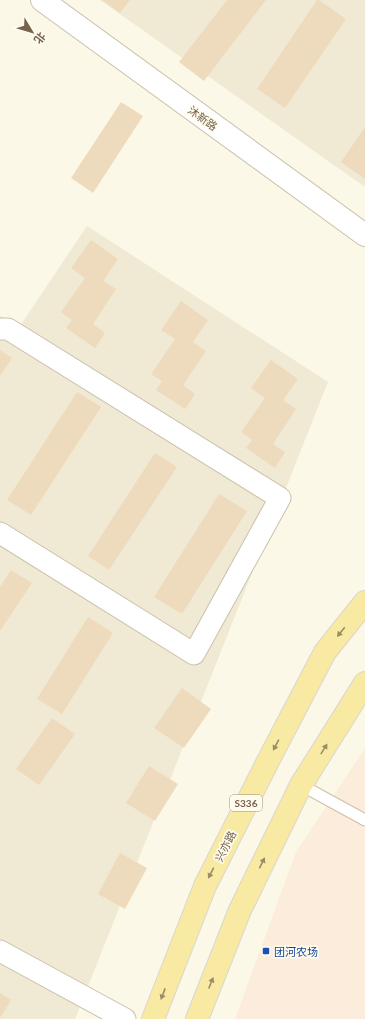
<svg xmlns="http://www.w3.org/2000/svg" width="365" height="1019" font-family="Lato,'Noto Sans SC',sans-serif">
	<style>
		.residential { fill: #f0e9d3 }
		.commercial { fill: #fcecdc }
		.building { fill: #eedbbe }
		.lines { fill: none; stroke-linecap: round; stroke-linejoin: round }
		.service-casing { stroke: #cbc0ab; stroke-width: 13 }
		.minor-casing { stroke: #cbc0ab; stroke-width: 23 }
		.tertiary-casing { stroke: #cbc0ab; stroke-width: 24 }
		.primary-casing { stroke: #dbd6d0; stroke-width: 24 }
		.service { stroke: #fff; stroke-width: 11 }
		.minor { stroke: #fff; stroke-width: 21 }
		.tertiary { stroke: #fff; stroke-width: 22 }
		.primary { stroke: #f8eaa2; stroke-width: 22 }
		.oneway { fill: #9c8c66 }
		.transit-dot { fill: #1a4fb4; stroke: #fefbee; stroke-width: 1.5 }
		.labels { text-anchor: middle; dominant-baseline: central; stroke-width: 3.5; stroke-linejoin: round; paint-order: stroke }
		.shield { fill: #fefbee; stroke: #9e917d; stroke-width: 1 }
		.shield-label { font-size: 10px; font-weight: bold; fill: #75634c }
		.street-label { font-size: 11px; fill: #75634c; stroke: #fefbee }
		.transit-label { font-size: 11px; fill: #164399; stroke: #fefbee; text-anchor: start }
	</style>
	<rect width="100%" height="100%" fill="#fcf8e7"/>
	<path class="residential" d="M100,0H365V187Z
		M87,226L328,382L75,1019H0V316L20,326Z"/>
	<path class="commercial" d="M365,748V1019H235L296,852Z"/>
	<path class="building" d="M102,0H130L120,13Z
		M227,0H266L204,81L179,62Z
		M317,0H319L346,19L285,108L257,89Z
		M121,102L143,116L93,193L71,178Z
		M365,127V179L341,162Z
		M91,240L118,259L103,281L116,289L93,324L105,333L95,348L66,328L72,320L61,312L85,278L71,268Z
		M181,301L208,320L193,342L206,351L183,385L195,394L185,409L156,390L162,381L151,374L175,339L161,330Z
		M0,350L12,358L0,376Z
		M271,360L298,379L283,400L296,409L273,444L285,452L275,468L246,448L252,440L241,432L265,398L251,388Z
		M77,392L101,407L31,515L7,500Z
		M155,453L177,467L109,570L88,556Z
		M219,494L247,511L182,614L154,597Z
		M11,570L32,583L0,631V587Z
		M88,617L113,633L62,714L37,699Z
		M182,688L211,709L184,748L154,728Z
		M52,718L75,734L39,785L16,769Z
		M149,766L178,784L155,821L126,803Z
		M120,853L147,868L125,909L98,894Z
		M0,993L11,1000L0,1018Z"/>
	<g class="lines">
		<g class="service-casing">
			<path id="service" d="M301,785L365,820"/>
		</g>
		<g class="minor-casing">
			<path id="minor" d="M0,329H8L280,498L194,654L0,533
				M0,951L125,1019"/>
		</g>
		<g class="tertiary-casing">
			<path id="tertiary" d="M42,0L365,235"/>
		</g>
		<g class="primary-casing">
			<path id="primary" d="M153,1019L205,886L267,763L325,652L365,602
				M197,1019L240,910L301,785L365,683"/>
		</g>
		<use href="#service" class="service"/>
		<use href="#minor" class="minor"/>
		<use href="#tertiary" class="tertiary"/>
		<use href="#primary" class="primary"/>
	</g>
	<defs><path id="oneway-solid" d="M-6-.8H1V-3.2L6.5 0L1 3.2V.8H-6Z"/></defs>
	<g class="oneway">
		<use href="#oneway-solid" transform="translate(341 632) rotate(129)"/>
		<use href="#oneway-solid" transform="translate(276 745) rotate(118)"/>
		<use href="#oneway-solid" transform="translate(324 749) rotate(-58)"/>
		<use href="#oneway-solid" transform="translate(262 863) rotate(-64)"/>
		<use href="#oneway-solid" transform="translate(211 873) rotate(117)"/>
		<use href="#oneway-solid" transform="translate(211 983) rotate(-68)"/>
		<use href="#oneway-solid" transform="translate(163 994) rotate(111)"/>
	</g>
	<rect class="transit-dot" x="262" y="947" width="8" height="8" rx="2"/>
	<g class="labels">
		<rect class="shield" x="230" y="795" width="32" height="16" rx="3"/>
		<g class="shield-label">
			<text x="246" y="803">S336</text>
		</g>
		<g class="street-label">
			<text transform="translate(203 118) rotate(36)">沐新路</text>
			<text transform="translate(225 846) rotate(-63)">兴亦路</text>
		</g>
		<g class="transit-label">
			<text x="274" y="951">团河农场</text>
		</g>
	</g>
	<g transform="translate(32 32) rotate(128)" stroke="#fefbee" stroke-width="3" paint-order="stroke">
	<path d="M0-3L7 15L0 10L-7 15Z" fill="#75634c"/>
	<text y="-6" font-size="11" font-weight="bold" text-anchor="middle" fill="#75634c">北</text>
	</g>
</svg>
